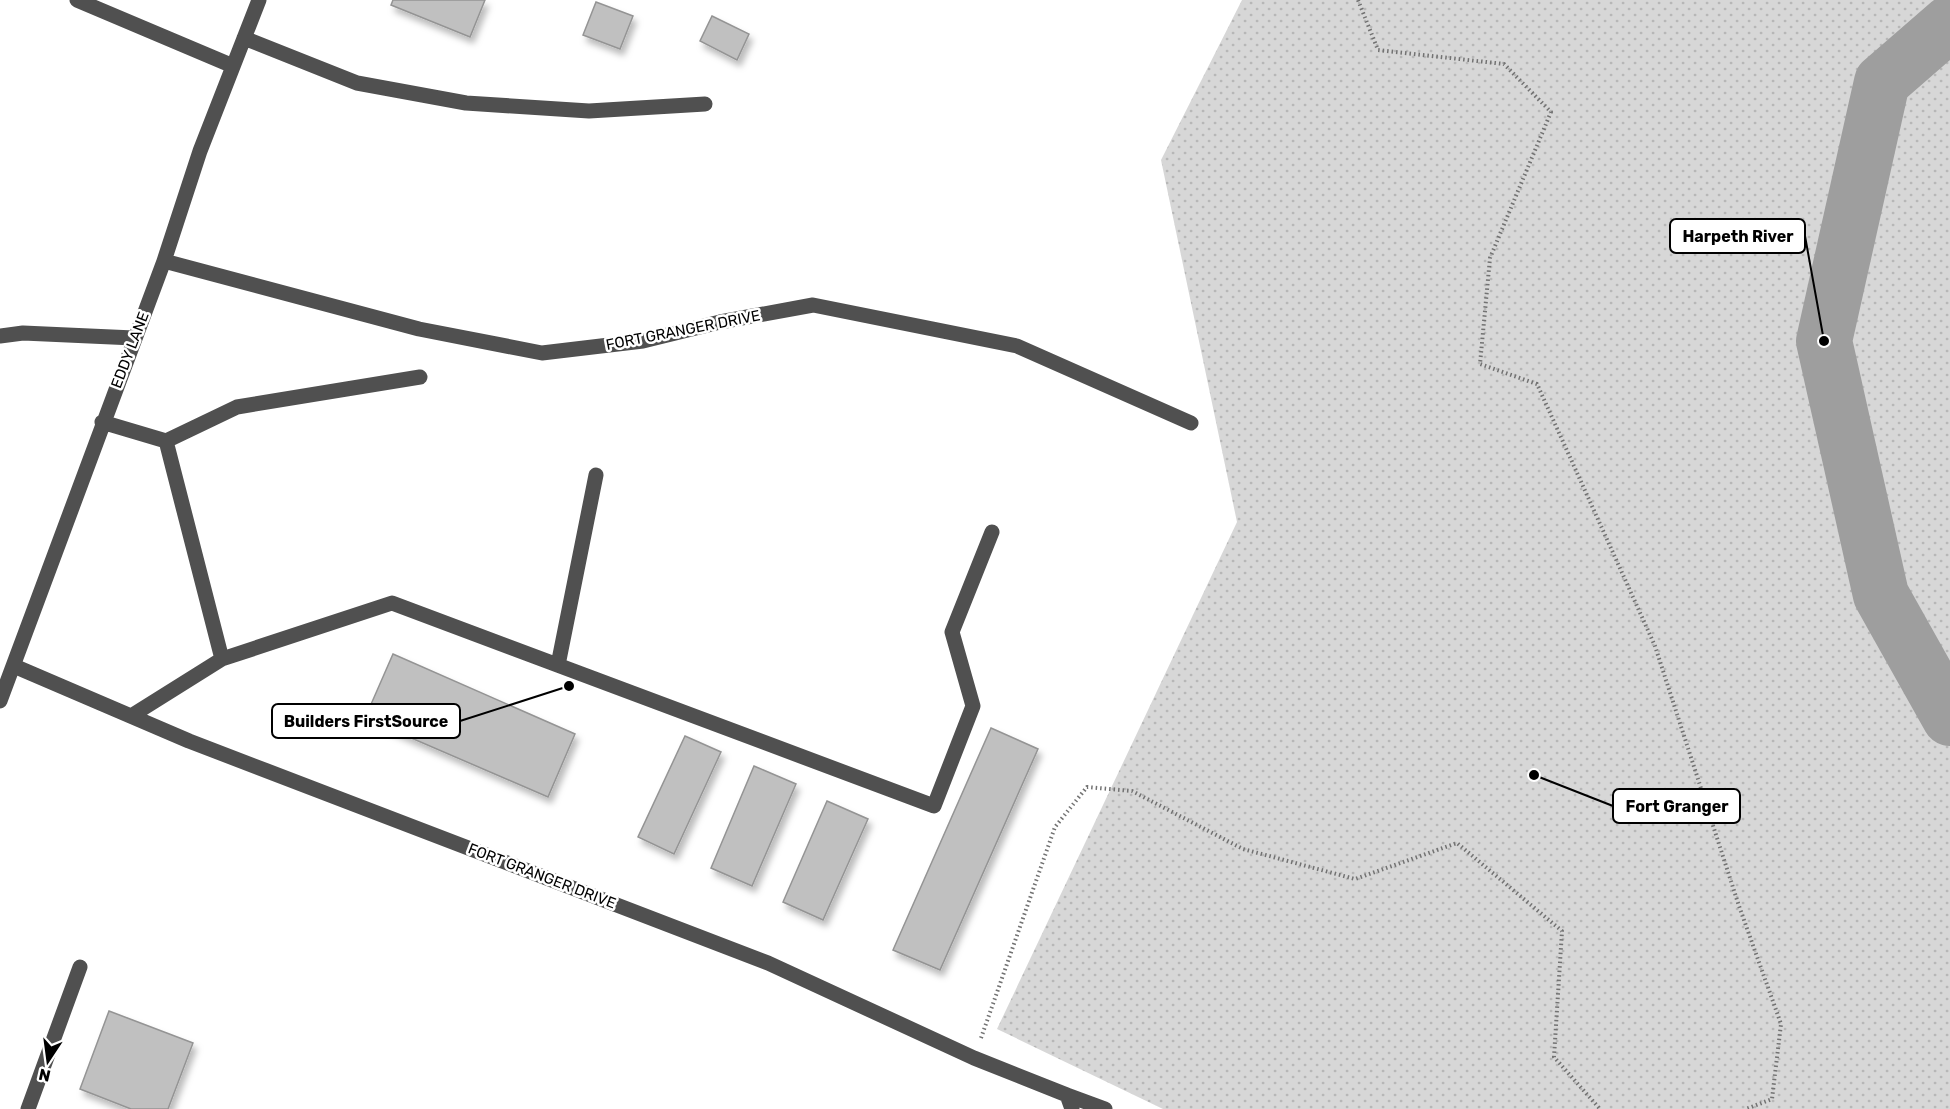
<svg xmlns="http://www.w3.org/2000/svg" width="1950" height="1109" font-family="Rubik,sans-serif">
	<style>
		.green { fill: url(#green-dots) }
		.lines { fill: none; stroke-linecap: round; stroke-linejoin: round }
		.river { stroke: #9e9e9e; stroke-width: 56 }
		.building { fill: #c0c0c0; stroke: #949494; stroke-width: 1.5; filter: url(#shadow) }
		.path { stroke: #727272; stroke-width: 4; stroke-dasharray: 1.5 3; stroke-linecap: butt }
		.minor { stroke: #505050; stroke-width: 15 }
		.labels { text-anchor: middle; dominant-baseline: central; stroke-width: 5; stroke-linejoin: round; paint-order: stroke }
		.street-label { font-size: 15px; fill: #000; stroke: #fff }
		.leader { fill: none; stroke: #000; stroke-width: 2 }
		.callout-dot { fill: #000; stroke: #fff; stroke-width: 2 }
		.callout { fill: #fff; stroke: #000; stroke-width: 2 }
		.callout-label { font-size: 16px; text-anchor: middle; font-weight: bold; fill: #000 }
	</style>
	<defs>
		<pattern id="green-dots" width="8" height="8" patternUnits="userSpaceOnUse" patternTransform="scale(1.5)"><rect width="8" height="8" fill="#d7d7d7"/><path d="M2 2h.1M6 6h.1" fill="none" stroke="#b7b7b7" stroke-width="1.8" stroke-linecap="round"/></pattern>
		<filter id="shadow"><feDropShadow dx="3.5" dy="6" stdDeviation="3" flood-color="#0004"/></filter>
	</defs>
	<rect width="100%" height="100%" fill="#fff"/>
	<path class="green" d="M1242,0H1950V1109H1163L997,1029L1237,522L1161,160Z"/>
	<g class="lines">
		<path class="river" d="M1950,23L1882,82L1824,341L1881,595L1950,718"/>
	</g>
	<path class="building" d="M393,0H485L470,37L391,5Z
		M596,2L633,16L620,49L583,35Z
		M712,16L749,34L737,60L700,41Z
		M393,654L575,734L548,797L365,718Z
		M991,728L1038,749L940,970L893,950Z
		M685,736L721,752L674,854L638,837Z
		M754,766L796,784L752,886L711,868Z
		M827,801L868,819L823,920L783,902Z
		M109,1011L193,1043L168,1109H131L80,1089Z"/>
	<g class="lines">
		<path class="path" d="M1358,0L1378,50L1504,64L1551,112L1490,258L1480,364L1537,384L1655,646L1739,906L1781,1024L1772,1099L1746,1109
			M981,1038L1055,827L1087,787L1132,791L1243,849L1355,879L1457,843L1562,931L1554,1057L1600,1109"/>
		<path class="minor" d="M77,0L233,66
			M244,38L357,83L466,103L589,111L705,104
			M164,261L419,329L542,353L643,341L720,322L813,305L1017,346L1191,423
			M0,336L23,333L134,338
			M102,422L166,441L237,407L420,377
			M222,659L392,603L934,806L973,706L952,632L992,532
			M558,665L596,475
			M14,666L189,741L768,963L974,1058L1067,1095L1072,1109
			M0,701L164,261L200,151L259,0
			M131,716L222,659L166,441
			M1067,1095L1105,1109
			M28,1109L80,967"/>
	</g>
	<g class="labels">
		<g class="street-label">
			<text transform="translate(683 330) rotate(-11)">FORT GRANGER DRIVE</text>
			<text transform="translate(130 350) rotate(-69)">EDDY LANE</text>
			<text transform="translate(542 876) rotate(21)">FORT GRANGER DRIVE</text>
		</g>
	</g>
	<path class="leader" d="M1824 341L1805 236M569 686L460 721M1534 775L1613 806"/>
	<g class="callout-dot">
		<circle cx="1824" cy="341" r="6"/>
		<circle cx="569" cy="686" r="6"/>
		<circle cx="1534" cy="775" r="6"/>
	</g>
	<g class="callout">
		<rect x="1670" y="219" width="135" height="34" rx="6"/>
		<rect x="272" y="704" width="188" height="34" rx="6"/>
		<rect x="1613" y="789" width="127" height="34" rx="6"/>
	</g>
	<g class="callout-label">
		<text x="1738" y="242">Harpeth River</text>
		<text x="366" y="727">Builders FirstSource</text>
		<text x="1677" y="812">Fort Granger</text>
	</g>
	<g transform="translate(48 1061) rotate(193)" stroke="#ffffff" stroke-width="4.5" paint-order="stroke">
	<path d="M0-4.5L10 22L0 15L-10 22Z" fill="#000000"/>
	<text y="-9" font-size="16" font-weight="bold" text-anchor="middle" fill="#000000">N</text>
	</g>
</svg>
